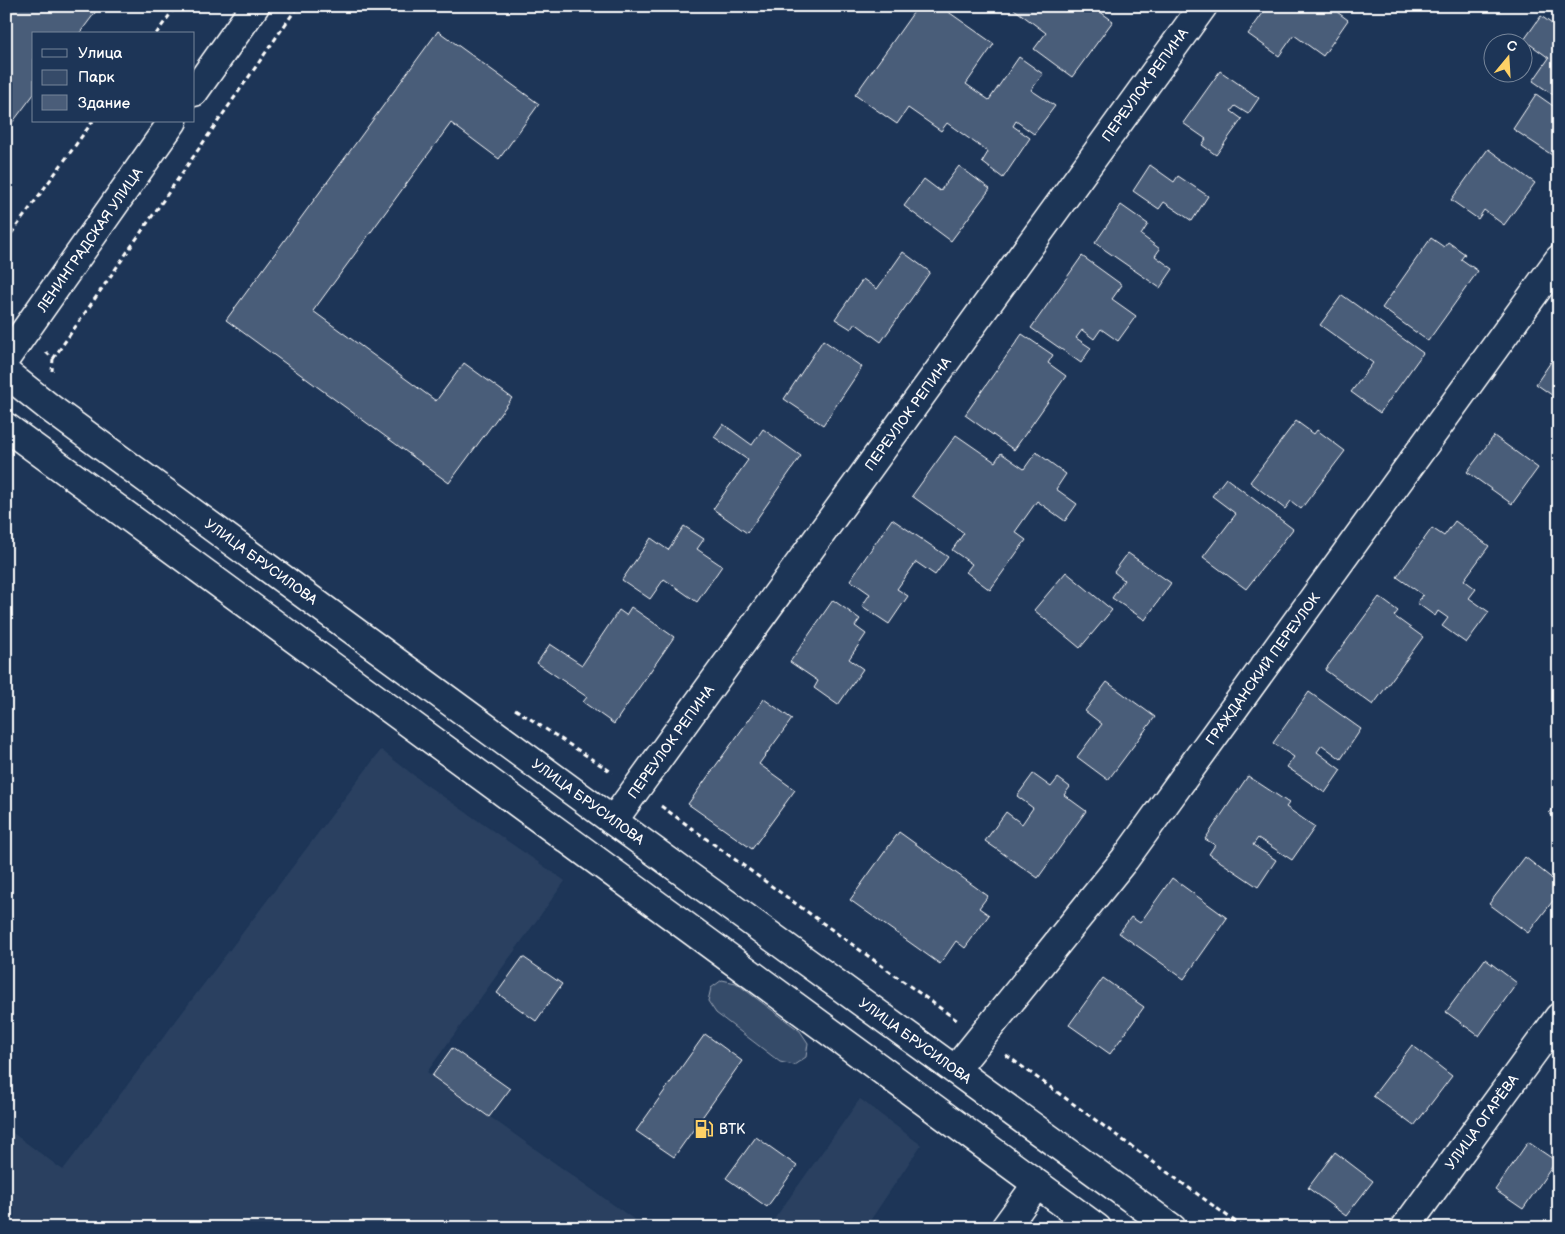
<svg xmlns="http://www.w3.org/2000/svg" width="1565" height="1234" font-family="'Balsamiq Sans',sans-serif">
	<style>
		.built { fill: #2a4161 }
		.green { fill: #364b69; stroke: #9aa5b4 }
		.building { fill: #4a5d79; stroke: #fff }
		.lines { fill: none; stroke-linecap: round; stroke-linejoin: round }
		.minor-casing { stroke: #fff; stroke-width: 31 }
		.major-casing { stroke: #fff; stroke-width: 31 }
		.path { stroke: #fff; stroke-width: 3; stroke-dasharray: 5 4; stroke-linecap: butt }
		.minor { stroke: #1d3557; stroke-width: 28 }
		.major { stroke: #1d3557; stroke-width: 28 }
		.labels { text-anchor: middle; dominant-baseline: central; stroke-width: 4.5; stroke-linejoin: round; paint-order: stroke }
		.street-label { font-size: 14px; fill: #fff; stroke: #1d3557 }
		.poi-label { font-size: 14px; fill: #fff; stroke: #1d3557; text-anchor: start }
	</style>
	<rect width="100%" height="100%" fill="#1d3557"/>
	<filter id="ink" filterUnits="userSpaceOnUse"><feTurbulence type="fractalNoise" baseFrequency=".02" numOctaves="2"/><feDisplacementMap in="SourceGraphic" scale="10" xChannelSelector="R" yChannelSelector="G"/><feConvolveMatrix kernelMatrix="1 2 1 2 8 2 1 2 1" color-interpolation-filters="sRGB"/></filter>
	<g filter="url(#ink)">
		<path class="built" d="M381,750L425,784L565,881L427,1072L646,1228H6V1128L63,1170Z
			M860,1099L921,1145L865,1228H768Z"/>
		<path class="green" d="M722,980L736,983L800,1031L808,1043L806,1057L794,1065L780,1062L716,1013L708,1001L711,988Z"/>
		<path class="building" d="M15,6H100L79,34H34V94L6,131V17Z
			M918,6H940L994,44L966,84L989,100L1019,57L1043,74L1031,90L1055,106L1034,134L1016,121L1013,126L1030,138L1003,178L982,162L988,152L947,123L941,131L908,108L897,124L855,95Z
			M1010,6H1092L1113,21L1072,77L1034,49L1046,33Z
			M1268,6H1329L1348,20L1323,56L1294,35L1279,56L1248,34Z
			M1541,16L1559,29V99L1533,81L1549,58L1524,40Z
			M438,31L539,104L499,159L451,123L313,311L436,401L464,363L512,398L449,483L226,320Z
			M1220,71L1259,98L1248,114L1235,106L1231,111L1242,119L1216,155L1202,145L1206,139L1183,123Z
			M1536,94L1559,110L1558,159L1513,129Z
			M1488,149L1535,183L1504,225L1484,210L1478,219L1451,200Z
			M1150,165L1174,182L1178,176L1208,196L1192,221L1164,202L1159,209L1133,191Z
			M959,166L990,189L951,241L904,206L924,179L940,191Z
			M1121,205L1148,224L1141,235L1160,249L1155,256L1173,269L1160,288L1095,243Z
			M1431,238L1444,247L1448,242L1465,254L1461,259L1478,271L1428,341L1382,308Z
			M903,252L930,272L881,342L855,323L851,329L835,319L863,279L877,289Z
			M1082,256L1122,285L1112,299L1136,316L1118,341L1101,329L1094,339L1082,330L1076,338L1091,348L1081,363L1031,328Z
			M1342,295L1423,353L1380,413L1351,392L1373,363L1320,325Z
			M1022,334L1053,355L1048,363L1066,376L1014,450L965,415Z
			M823,340L862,367L823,425L784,399Z
			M1559,350V400L1536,384Z
			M1296,421L1314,434L1317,430L1345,451L1301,509L1291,501L1285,509L1250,482Z
			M723,424L752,445L763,429L801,456L747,533L713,509L748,460L714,437Z
			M956,435L995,462L1001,453L1024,469L1036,452L1066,474L1056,489L1077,504L1065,521L1037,501L1015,532L1026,540L990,590L966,572L972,564L952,550L964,533L912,496Z
			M1494,436L1538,468L1512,504L1467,472Z
			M1226,478L1293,529L1246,589L1203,557L1236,514L1212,496Z
			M892,519L948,557L935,575L916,562L897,589L908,596L889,624L862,606L870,594L850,580Z
			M1455,521L1489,546L1464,580L1476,589L1469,598L1489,612L1466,643L1442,626L1448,618L1438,611L1435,616L1417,603L1423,595L1397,577L1432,528L1444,536Z
			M684,526L704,539L697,549L722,566L697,602L664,579L650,599L622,580L651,538L668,550Z
			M1128,553L1171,583L1145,620L1112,598L1124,580L1114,572Z
			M1066,572L1112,610L1080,648L1034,610Z
			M1379,597L1398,611L1394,616L1423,637L1373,705L1325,670Z
			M833,600L860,619L855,626L866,634L849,659L863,669L838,705L814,688L818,681L790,662Z
			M631,607L674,637L614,724L583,702L587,697L537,663L550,644L582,665L619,610L626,615Z
			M1107,682L1155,717L1108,780L1077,757L1102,724L1085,711Z
			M1309,692L1361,729L1341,759L1322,745L1317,752L1341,770L1325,793L1287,767L1294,757L1273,743Z
			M764,699L792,719L759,764L795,790L752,849L688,804Z
			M1033,774L1051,787L1058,778L1070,787L1064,795L1086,811L1038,878L985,841L1006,812L1022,824L1033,808L1017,796Z
			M1248,776L1289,803L1286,807L1315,827L1292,860L1258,838L1253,845L1276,860L1258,887L1209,854L1215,845L1205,839Z
			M1559,801V821L1549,813Z
			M899,832L988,896L979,908L989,915L965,948L956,941L940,964L850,900Z
			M1525,857L1559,884V893L1528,933L1489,904Z
			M1172,878L1227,918L1184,979L1119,933L1131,917L1140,923Z
			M523,957L562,984L536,1021L497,993Z
			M1485,959L1517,983L1479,1036L1446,1012Z
			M1103,978L1144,1007L1110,1054L1069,1025Z
			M705,1034L742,1061L674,1157L636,1131Z
			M1412,1045L1452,1076L1414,1126L1373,1096Z
			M452,1048L510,1089L489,1117L432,1076Z
			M756,1137L797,1166L767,1207L726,1178Z
			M1528,1142L1556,1161L1523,1209L1495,1190Z
			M1335,1152L1373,1181L1346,1216L1308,1188Z"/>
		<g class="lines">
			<g class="minor-casing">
				<path id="minor" d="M613,821L1203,6
					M955,1070L1125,859L1559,259
					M1005,1228L1037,1184
					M1405,1228L1559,1017"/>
			</g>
			<g class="major-casing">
				<path id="major" d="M194,92L255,6
					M6,358L173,121
					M6,373L50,408L613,821L1172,1228
					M6,427L1097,1228"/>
			</g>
			<path class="path" d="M156,34L176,6
				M6,241L93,121
				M46,352L53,359L52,371
				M53,359L298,6
				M515,709L613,773
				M661,806L958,1021
				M1006,1055L1244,1228"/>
			<use href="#minor" class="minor"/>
			<use href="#major" class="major"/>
		</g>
	</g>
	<defs>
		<g id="fuel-bare" transform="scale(1.5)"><path d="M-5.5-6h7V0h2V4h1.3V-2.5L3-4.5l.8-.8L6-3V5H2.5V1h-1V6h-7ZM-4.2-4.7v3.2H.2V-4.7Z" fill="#ffd166" stroke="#1d3557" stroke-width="2.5" paint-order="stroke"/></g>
	</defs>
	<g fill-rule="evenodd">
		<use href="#fuel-bare" x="704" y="1129"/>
	</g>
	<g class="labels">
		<g class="street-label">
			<text transform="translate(1145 85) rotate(-54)">ПЕРЕУЛОК РЕПИНА</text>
			<text transform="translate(90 240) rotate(-55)">ЛЕНИНГРАДСКАЯ УЛИЦА</text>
			<text transform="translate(908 414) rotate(-54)">ПЕРЕУЛОК РЕПИНА</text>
			<text transform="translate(261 562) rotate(36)">УЛИЦА БРУСИЛОВА</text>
			<text transform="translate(1263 669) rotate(-54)">ГРАЖДАНСКИЙ ПЕРЕУЛОК</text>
			<text transform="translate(671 742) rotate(-54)">ПЕРЕУЛОК РЕПИНА</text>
			<text transform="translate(588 802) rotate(36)">УЛИЦА БРУСИЛОВА</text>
			<text transform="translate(915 1041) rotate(36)">УЛИЦА БРУСИЛОВА</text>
			<text transform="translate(1482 1122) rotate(-54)">УЛИЦА ОГАРЁВА</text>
		</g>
		<g class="poi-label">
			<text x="719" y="1129">ВТК</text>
		</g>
	</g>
	<rect width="1565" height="1234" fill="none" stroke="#1d3557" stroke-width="25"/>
	<rect x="12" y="12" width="1540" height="1209" fill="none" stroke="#fff" stroke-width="2" filter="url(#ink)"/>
	<rect x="32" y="32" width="162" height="90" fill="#1d3557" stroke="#77869a"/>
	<rect x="42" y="49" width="25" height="8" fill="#1d3557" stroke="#77869a"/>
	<text x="78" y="58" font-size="15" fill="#ffffff">Улица</text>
	<rect x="42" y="70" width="25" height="15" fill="#364b69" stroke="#77869a"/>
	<text x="78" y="82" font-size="15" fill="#ffffff">Парк</text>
	<rect x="42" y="95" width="25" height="15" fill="#4a5d79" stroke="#77869a"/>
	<text x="78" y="108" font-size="15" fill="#ffffff">Здание</text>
	<g transform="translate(1508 58) rotate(18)"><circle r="24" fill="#1d3557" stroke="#77869a"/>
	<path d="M0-4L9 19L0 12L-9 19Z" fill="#ffd166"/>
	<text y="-8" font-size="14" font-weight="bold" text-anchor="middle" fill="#ffffff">С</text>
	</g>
</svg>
